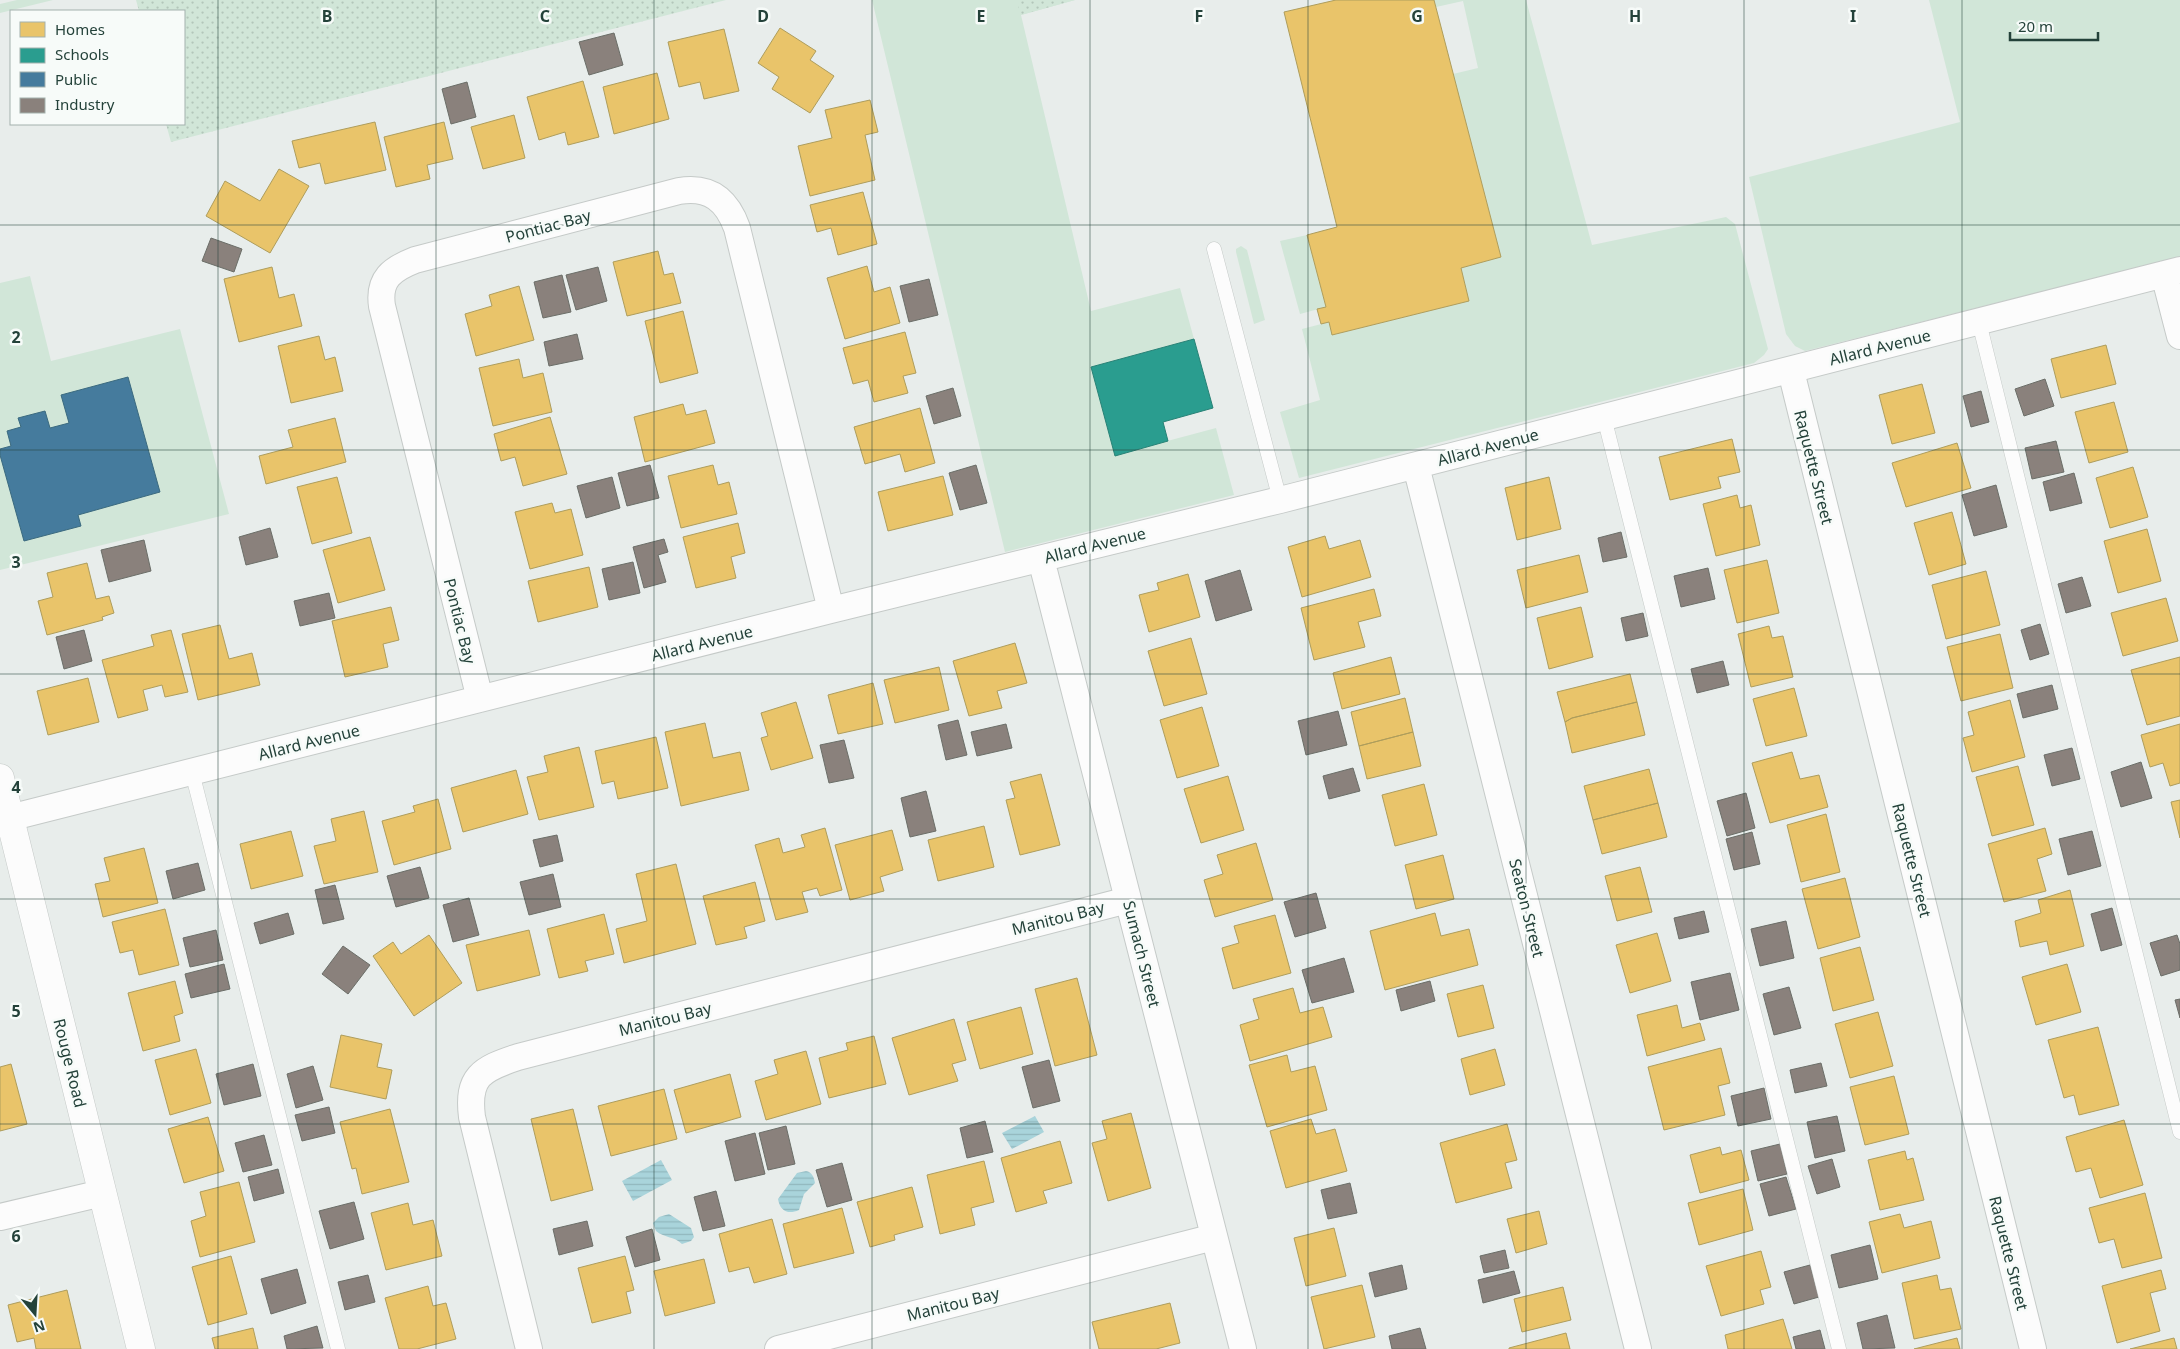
<svg xmlns="http://www.w3.org/2000/svg" width="2180" height="1349" font-family="'Noto Sans',sans-serif">
	<style>
		.grass { fill: #d1e6d8 }
		.park { fill: url(#park-dots) }
		.water { fill: url(#water-rules) }
		.homes { fill: #e9c46a; stroke: #ae9d5c }
		.schools { fill: #2a9d8f; stroke: #288276 }
		.public { fill: #457b9d; stroke: #3b6a7f }
		.industry { fill: #8a817c; stroke: #6b6e68 }
		.lines { fill: none; stroke-linecap: round; stroke-linejoin: round }
		.service-casing { stroke: #c5cac8; stroke-width: 15 }
		.minor-casing { stroke: #c5cac8; stroke-width: 28 }
		.tertiary-casing { stroke: #c5cac8; stroke-width: 29 }
		.service { stroke: #fcfcfc; stroke-width: 14 }
		.minor { stroke: #fcfcfc; stroke-width: 26 }
		.tertiary { stroke: #fcfcfc; stroke-width: 28 }
		.grid { fill: none; stroke: #24423a; stroke-width: 1; stroke-opacity: 0.55 }
		.labels { text-anchor: middle; dominant-baseline: central; stroke-width: 5; stroke-linejoin: round; paint-order: stroke }
		.street-label { font-size: 16px; fill: #24423a; stroke: #f7fbf9 }
		.grid-label { font-size: 16px; text-anchor: middle; font-weight: bold; fill: #24423a; stroke: #f7fbf9; stroke-width: 5; stroke-linejoin: round; paint-order: stroke }
	</style>
	<defs>
		<pattern id="park-dots" width="8" height="8" patternUnits="userSpaceOnUse" patternTransform="scale(1.25)"><rect width="8" height="8" fill="#d1e6d8"/><path d="M2 2h.1M6 6h.1" fill="none" stroke="#b3c6ba" stroke-width="1.8" stroke-linecap="round"/></pattern>
		<pattern id="water-rules" width="6" height="5" patternUnits="userSpaceOnUse" patternTransform="scale(1.25)"><rect width="6" height="5" fill="#a9d4db"/><path d="M0 2.5h6" fill="none" stroke="#91b7bd"/></pattern>
	</defs>
	<rect width="100%" height="100%" fill="#e8edeb"/>
	<path class="grass" d="M17,0H53L0,13V4Z
		M872,0H1075L1021,15L1091,311L1180,288L1194,339L1091,367L1115,455L1216,428L1234,495L1005,552Z
		M1434,0H1526L1592,245L1726,217L1735,224L1768,349L1764,355L1754,363L1299,478L1280,412L1320,400L1302,329L1329,322L1333,335L1469,301L1461,268L1501,257L1453,74L1478,68L1463,1L1436,7Z
		M1929,0H2180V257L1805,351L1795,346L1786,334L1749,177L1960,122Z
		M1307,235L1326,307L1300,314L1280,241Z
		M1241,246L1247,250L1265,320L1254,324L1236,252V249Z
		M30,276L51,361L180,329L229,514L0,570V283Z"/>
	<path class="park" d="M136,0H726L171,142L166,124H184V11H139Z
		M1016,0H1075L1021,15Z"/>
	<path class="water" d="M1035,1116L1044,1132L1012,1149L1002,1133Z
		M661,1160L672,1180L633,1201L622,1181Z
		M806,1171C812,1172 814,1177 815,1183L804,1194L799,1210C788,1215 780,1211 778,1199L797,1173Z
		M669,1214L691,1228L694,1237L691,1241L682,1244C674,1236 664,1238 656,1231L653,1223L659,1217Z"/>
	<path class="homes" d="M1336,0H1434L1501,257L1461,268L1469,301L1332,335L1329,322L1321,324L1317,309L1326,307L1307,235L1337,227L1284,12Z
		M780,28L816,51L810,60L834,76L810,113L772,89L779,77L758,63Z
		M724,29L739,91L704,99L700,82L679,87L668,42Z
		M657,73L669,119L614,134L603,87Z
		M583,81L599,137L568,145L565,132L539,140L527,97Z
		M870,100L878,132L865,135L875,180L810,196L798,146L832,138L825,110Z
		M514,115L525,158L483,169L471,127Z
		M375,122L386,170L325,184L320,163L299,168L292,141Z
		M444,122L453,159L427,165L430,179L396,187L384,137Z
		M279,169L309,186L270,253L206,216L225,181L260,201Z
		M863,192L877,244L838,255L831,228L817,232L810,205Z
		M658,251L664,275L673,273L681,303L627,316L613,262Z
		M867,266L874,292L890,287L900,323L845,339L827,278Z
		M272,267L279,298L294,294L302,326L239,342L224,279Z
		M519,286L534,340L476,356L465,314L492,306L489,295Z
		M683,311L698,373L660,383L645,321Z
		M905,332L916,373L903,376L908,393L874,402L868,380L853,384L843,348Z
		M319,336L325,360L335,357L343,391L291,403L278,346Z
		M2106,345L2116,384L2061,398L2051,359Z
		M519,359L523,378L543,373L552,412L493,426L479,368Z
		M1922,384L1935,433L1892,444L1879,395Z
		M2114,402L2128,452L2089,463L2075,412Z
		M683,404L686,415L706,410L715,443L645,462L634,417Z
		M920,408L935,463L905,472L900,454L865,464L854,427Z
		M550,417L567,474L523,486L515,457L501,461L494,434Z
		M335,418L346,462L266,484L259,456L293,447L288,430Z
		M1732,439L1740,472L1718,477L1721,488L1670,500L1659,457Z
		M1957,443L1971,488L1906,507L1892,463Z
		M713,465L718,485L729,482L737,514L681,528L668,476Z
		M2133,467L2148,517L2110,528L2096,478Z
		M943,476L953,515L888,531L878,492Z
		M337,477L352,533L312,544L297,487Z
		M1549,477L1561,529L1517,540L1505,488Z
		M1737,495L1740,508L1751,505L1760,545L1716,556L1703,504Z
		M552,503L555,513L571,509L583,555L530,569L515,512Z
		M1952,512L1966,564L1929,575L1914,523Z
		M738,523L745,553L731,557L736,578L696,588L683,537Z
		M2147,529L2161,581L2118,593L2104,541Z
		M1325,536L1329,549L1360,540L1371,577L1302,597L1288,547Z
		M370,537L385,590L338,603L323,550Z
		M1579,555L1588,592L1526,608L1517,570Z
		M1767,560L1779,613L1737,623L1724,570Z
		M87,563L96,599L109,596L114,613L102,617L103,620L47,635L38,601L53,597L47,573Z
		M589,567L598,607L538,622L528,581Z
		M1986,571L2000,625L1946,639L1932,585Z
		M1188,574L1200,617L1149,632L1139,595L1159,590L1157,583Z
		M1374,589L1381,616L1358,622L1365,647L1314,660L1301,608Z
		M2166,598L2178,641L2123,656L2111,613Z
		M391,607L399,640L383,644L388,667L345,677L332,621Z
		M1581,607L1593,657L1549,669L1537,618Z
		M220,625L229,659L252,653L260,685L198,700L182,634Z
		M1769,626L1772,638L1783,636L1793,677L1751,687L1738,634Z
		M171,630L188,692L165,697L162,685L143,690L148,710L118,718L102,660L154,646L151,635Z
		M2000,634L2013,688L1961,701L1947,647Z
		M1191,638L1207,694L1164,706L1148,651Z
		M1015,643L1027,683L997,691L1002,708L969,716L953,661Z
		M1391,657L1400,694L1342,709L1333,673Z
		M2180,657V716L2147,725L2131,670Z
		M939,667L949,710L895,723L884,680Z
		M1630,674L1637,702L1572,718L1565,722L1557,692Z
		M88,678L99,722L48,735L37,691Z
		M873,683L883,724L838,734L828,695Z
		M1794,688L1807,736L1766,746L1753,699Z
		M1405,698L1413,732L1359,746L1351,712Z
		M2010,700L2025,757L1972,772L1963,738L1974,735L1968,712Z
		M796,702L813,758L771,770L761,738L768,736L761,713Z
		M1637,702L1645,735L1572,753L1565,722L1572,718Z
		M1202,707L1219,766L1177,778L1160,720Z
		M705,723L713,758L740,752L749,790L681,806L665,732Z
		M2180,724V783L2170,786L2163,763L2150,767L2141,735Z
		M1413,732L1421,766L1367,779L1359,746Z
		M656,737L668,788L618,799L614,781L602,784L595,751Z
		M579,747L594,807L539,820L527,777L548,772L544,756Z
		M1792,752L1800,779L1819,775L1828,807L1770,823L1752,763Z
		M2018,766L2034,825L1992,836L1976,777Z
		M1649,769L1658,803L1593,820L1584,786Z
		M516,770L528,814L463,832L451,788Z
		M1041,774L1060,845L1020,855L1006,800L1015,798L1010,782Z
		M1228,776L1244,830L1201,843L1184,789Z
		M1424,784L1437,835L1395,846L1382,795Z
		M438,799L451,849L394,865L382,821L415,812L413,806Z
		M2180,800V838L2171,802Z
		M1658,803L1667,837L1602,854L1593,820Z
		M364,811L378,872L324,884L314,846L336,841L331,819Z
		M1826,814L1840,872L1801,882L1787,825Z
		M984,826L994,867L938,881L928,840Z
		M825,828L842,890L820,896L817,888L802,892L808,912L776,920L755,845L779,838L783,853L805,847L801,835Z
		M2045,828L2052,854L2037,859L2046,891L2004,902L1988,844Z
		M892,830L903,870L880,877L884,891L850,900L835,845Z
		M291,831L303,876L251,889L240,844Z
		M1256,843L1273,900L1215,917L1204,880L1223,874L1217,855Z
		M144,848L158,903L103,917L95,884L110,881L104,858Z
		M1443,855L1454,899L1416,909L1405,865Z
		M676,864L696,944L624,963L616,929L647,921L636,874Z
		M1640,867L1652,912L1617,921L1605,876Z
		M1845,878L1860,937L1818,949L1802,889Z
		M755,882L765,921L744,927L747,938L716,945L703,896Z
		M2070,890L2084,946L2050,955L2047,941L2020,947L2015,921L2041,913L2038,900Z
		M165,909L179,965L139,975L133,950L120,953L112,922Z
		M1435,913L1441,936L1469,929L1478,965L1385,990L1370,931Z
		M604,914L614,954L585,961L588,971L559,978L547,929Z
		M1275,915L1291,973L1233,989L1222,948L1239,943L1234,926Z
		M529,930L540,975L477,991L466,945Z
		M1657,933L1671,981L1630,993L1616,945Z
		M429,935L462,983L414,1016L373,956L393,942L401,954Z
		M1860,947L1874,1000L1833,1011L1820,958Z
		M2067,964L2081,1012L2036,1025L2022,977Z
		M1077,978L1097,1055L1055,1066L1035,989Z
		M175,981L183,1013L174,1016L180,1041L143,1051L128,993Z
		M1483,985L1494,1028L1458,1037L1447,994Z
		M1293,988L1300,1013L1323,1007L1332,1037L1250,1061L1240,1025L1259,1019L1253,999Z
		M1677,1005L1682,1028L1700,1023L1705,1040L1647,1056L1637,1015Z
		M1021,1007L1033,1054L980,1069L967,1022Z
		M1878,1012L1893,1066L1850,1078L1835,1024Z
		M954,1019L966,1060L952,1064L958,1081L909,1095L892,1038Z
		M2098,1027L2119,1105L2079,1115L2074,1095L2064,1098L2048,1040Z
		M341,1035L382,1044L377,1067L392,1070L386,1099L330,1087Z
		M874,1036L886,1084L829,1098L819,1058L848,1050L846,1043Z
		M1721,1048L1730,1083L1718,1086L1725,1115L1664,1130L1648,1067Z
		M196,1049L211,1103L170,1115L155,1060Z
		M1495,1049L1505,1085L1470,1095L1461,1059Z
		M806,1051L821,1104L766,1120L755,1081L778,1074L774,1060Z
		M1287,1055L1291,1072L1315,1066L1327,1110L1267,1127L1249,1065Z
		M11,1064L27,1124L0,1131V1067Z
		M730,1074L741,1117L686,1133L674,1090Z
		M1894,1076L1909,1134L1865,1145L1850,1087Z
		M664,1089L677,1139L611,1156L598,1106Z
		M390,1109L409,1182L362,1194L356,1168L352,1169L340,1122Z
		M573,1109L593,1190L551,1201L531,1119Z
		M1131,1113L1151,1188L1108,1201L1092,1143L1107,1139L1102,1121Z
		M208,1117L224,1171L184,1183L168,1129Z
		M1311,1119L1316,1134L1335,1129L1347,1171L1286,1188L1270,1131Z
		M2124,1120L2143,1185L2100,1198L2091,1168L2076,1172L2066,1137Z
		M1507,1124L1517,1160L1505,1163L1512,1188L1456,1203L1440,1143Z
		M1060,1141L1072,1183L1043,1191L1047,1203L1016,1212L1001,1158Z
		M1720,1147L1722,1155L1741,1150L1749,1180L1700,1193L1690,1155Z
		M1905,1151L1907,1160L1913,1158L1924,1200L1880,1210L1868,1160Z
		M984,1161L994,1202L971,1208L975,1225L940,1234L927,1175Z
		M239,1182L255,1242L200,1257L191,1221L206,1216L200,1192Z
		M912,1187L923,1227L894,1235L895,1240L870,1247L857,1202Z
		M1743,1189L1753,1230L1699,1245L1688,1203Z
		M2145,1193L2162,1258L2122,1268L2114,1239L2099,1243L2089,1208Z
		M408,1203L413,1225L433,1220L442,1256L386,1270L371,1213Z
		M842,1208L854,1253L794,1268L783,1224Z
		M1539,1211L1547,1244L1516,1253L1507,1219Z
		M1900,1214L1904,1228L1931,1221L1940,1258L1882,1273L1869,1222Z
		M772,1219L787,1274L754,1283L749,1267L729,1272L719,1234Z
		M1334,1228L1346,1276L1306,1286L1294,1238Z
		M1761,1251L1771,1287L1760,1290L1764,1304L1721,1316L1706,1266Z
		M231,1256L247,1314L208,1325L192,1267Z
		M625,1256L634,1290L626,1292L631,1313L592,1323L578,1268Z
		M704,1259L715,1303L665,1316L654,1271Z
		M2161,1270L2166,1289L2150,1293L2160,1331L2117,1343L2102,1286Z
		M1937,1275L1940,1290L1951,1288L1961,1329L1914,1339L1902,1283Z
		M1362,1285L1375,1337L1324,1349L1311,1297Z
		M428,1286L433,1306L446,1303L456,1339L417,1349H399L385,1298Z
		M1563,1287L1571,1320L1522,1332L1514,1299Z
		M67,1290L81,1349H36L34,1338L17,1342L8,1305Z
		M1170,1303L1180,1343L1156,1349H1099L1092,1322Z
		M1783,1319L1792,1349H1728L1725,1335Z
		M253,1328L258,1349H215L212,1338Z
		M1566,1333L1570,1349H1509V1348Z
		M1957,1338L1960,1349H1914Z
		M2174,1338L2177,1349H2130Z"/>
	<path class="schools" d="M1194,339L1213,408L1163,422L1168,441L1115,456L1091,367Z"/>
	<path class="public" d="M128,377L160,492L78,515L81,526L24,541L0,455V449L11,446L7,431L21,427L18,418L45,411L50,428L69,423L61,395Z"/>
	<path class="industry" d="M614,33L623,65L589,75L579,42Z
		M467,82L476,117L451,124L442,89Z
		M211,238L242,249L234,272L202,261Z
		M598,267L607,301L576,310L566,275Z
		M562,275L571,312L543,318L534,282Z
		M929,279L938,315L909,322L900,286Z
		M577,334L583,359L549,366L544,342Z
		M2045,379L2054,406L2024,416L2015,389Z
		M953,388L961,416L934,424L926,396Z
		M1981,391L1989,422L1971,427L1963,396Z
		M2056,441L2064,472L2032,479L2025,448Z
		M650,465L659,498L627,506L618,473Z
		M976,465L987,503L960,510L949,473Z
		M2074,473L2082,503L2050,511L2043,482Z
		M612,477L620,508L586,518L577,486Z
		M1996,485L2007,527L1974,536L1962,495Z
		M270,528L278,557L246,565L239,537Z
		M1621,532L1627,557L1603,562L1598,538Z
		M664,539L668,552L658,555L666,582L644,588L633,547Z
		M144,540L151,571L109,582L101,550Z
		M633,562L640,593L609,600L602,569Z
		M1708,568L1715,599L1681,607L1674,576Z
		M1240,570L1252,610L1216,621L1205,581Z
		M2082,577L2091,606L2066,613L2058,584Z
		M329,593L335,618L300,626L294,601Z
		M1643,613L1648,636L1626,641L1621,618Z
		M2040,624L2049,654L2030,660L2021,630Z
		M84,630L92,661L64,669L56,637Z
		M1723,661L1729,685L1697,693L1691,669Z
		M2052,685L2058,709L2023,718L2017,694Z
		M1338,711L1347,745L1306,755L1298,721Z
		M958,720L967,755L946,760L938,725Z
		M1006,724L1012,748L977,756L971,732Z
		M844,740L854,778L829,783L820,745Z
		M2072,748L2080,779L2052,786L2044,755Z
		M2141,762L2152,798L2121,807L2111,772Z
		M1353,768L1360,791L1329,799L1323,776Z
		M926,791L936,831L910,837L901,798Z
		M1746,793L1755,828L1727,836L1717,801Z
		M2092,831L2101,866L2068,875L2059,839Z
		M1752,832L1760,864L1734,870L1726,839Z
		M557,835L563,861L540,867L533,840Z
		M198,863L205,890L173,899L166,871Z
		M420,867L429,898L396,907L387,876Z
		M553,874L561,907L529,915L520,882Z
		M335,885L344,919L323,924L315,890Z
		M1316,893L1326,928L1295,937L1284,902Z
		M469,898L479,935L453,942L443,905Z
		M2112,908L2122,945L2101,951L2091,914Z
		M1704,911L1709,932L1679,939L1674,918Z
		M288,913L294,934L260,944L254,923Z
		M1786,921L1794,958L1760,966L1751,929Z
		M216,930L223,960L190,967L183,938Z
		M2177,935L2180,944V970L2161,976L2150,943Z
		M343,946L370,965L348,994L322,974Z
		M1344,958L1354,992L1312,1003L1302,970Z
		M224,964L230,989L191,998L185,974Z
		M1730,973L1739,1010L1700,1020L1691,982Z
		M1430,981L1435,1001L1401,1011L1396,990Z
		M1789,987L1801,1028L1774,1035L1763,994Z
		M2180,999V1018L2175,1000Z
		M1049,1060L1060,1101L1033,1108L1022,1067Z
		M1821,1063L1827,1086L1795,1093L1790,1070Z
		M253,1064L261,1096L224,1105L216,1074Z
		M313,1066L323,1100L296,1108L287,1074Z
		M1764,1088L1771,1119L1738,1126L1731,1096Z
		M329,1107L335,1133L302,1141L295,1115Z
		M1837,1116L1845,1151L1815,1158L1807,1122Z
		M985,1121L993,1152L967,1158L960,1128Z
		M786,1126L795,1164L768,1170L759,1133Z
		M755,1133L765,1174L735,1181L725,1141Z
		M264,1135L272,1165L243,1172L235,1143Z
		M1780,1144L1787,1174L1758,1181L1751,1151Z
		M1832,1159L1840,1187L1817,1194L1808,1166Z
		M842,1163L852,1200L827,1207L816,1170Z
		M278,1169L284,1193L254,1201L248,1177Z
		M1786,1177L1796,1209L1769,1216L1760,1184Z
		M1350,1183L1357,1213L1328,1219L1321,1190Z
		M716,1191L725,1226L703,1231L694,1197Z
		M354,1202L364,1239L330,1249L319,1211Z
		M587,1221L593,1246L559,1255L553,1229Z
		M652,1229L660,1260L635,1267L626,1237Z
		M1870,1245L1878,1279L1839,1288L1831,1255Z
		M1505,1250L1509,1268L1484,1273L1480,1256Z
		M1402,1265L1407,1289L1375,1297L1369,1273Z
		M1810,1265L1819,1297L1794,1304L1784,1272Z
		M297,1269L306,1303L271,1314L261,1279Z
		M1514,1271L1520,1293L1483,1303L1478,1280Z
		M368,1275L375,1302L345,1310L338,1282Z
		M1887,1315L1895,1348L1863,1349L1857,1323Z
		M317,1326L323,1348L287,1349L284,1336Z
		M1420,1328L1426,1349H1392L1389,1336Z
		M1820,1330L1825,1349H1796L1793,1337Z"/>
	<g class="lines">
		<g class="service-casing">
			<path id="service" d="M1214,249L1280,500
				M1979,322L2180,1132
				M1604,417L1839,1349
				M192,772L338,1349"/>
		</g>
		<g class="minor-casing">
			<path id="minor" d="M2164,274L2180,336
				M1791,371L2033,1349
				M1416,466L1638,1349
				M1041,559L1243,1349
				M480,699L382,306C378,279 392,269 415,260L679,191C710,186 727,200 737,228L831,610
				M9,818L831,610L1280,500L2180,270
				M0,1217L102,1193
				M529,1349L472,1117C467,1077 481,1069 518,1057L1128,900
				M778,1349L1214,1237"/>
		</g>
		<g class="tertiary-casing">
			<path id="tertiary" d="M0,778L141,1349"/>
		</g>
		<use href="#service" class="service"/>
		<use href="#minor" class="minor"/>
		<use href="#tertiary" class="tertiary"/>
	</g>
	<path class="grid" d="M218,0V1349M436,0V1349M654,0V1349M872,0V1349M1090,0V1349M1308,0V1349M1526,0V1349M1744,0V1349M1962,0V1349M0,225H2180M0,450H2180M0,674H2180M0,899H2180M0,1124H2180"/>
	<g class="labels">
		<g class="street-label">
			<text transform="translate(548 226) rotate(-15)">Pontiac Bay</text>
			<text transform="translate(1880 347) rotate(-14)">Allard Avenue</text>
			<text transform="translate(1488 447) rotate(-15)">Allard Avenue</text>
			<text transform="translate(1814 467) rotate(76)">Raquette Street</text>
			<text transform="translate(1095 545) rotate(-14)">Allard Avenue</text>
			<text transform="translate(460 621) rotate(76)">Pontiac Bay</text>
			<text transform="translate(702 643) rotate(-14)">Allard Avenue</text>
			<text transform="translate(309 742) rotate(-14)">Allard Avenue</text>
			<text transform="translate(1912 860) rotate(76)">Raquette Street</text>
			<text transform="translate(1527 908) rotate(76)">Seaton Street</text>
			<text transform="translate(1058 918) rotate(-14)">Manitou Bay</text>
			<text transform="translate(1142 954) rotate(76)">Sumach Street</text>
			<text transform="translate(665 1019) rotate(-14)">Manitou Bay</text>
			<text transform="translate(70 1063) rotate(76)">Rouge Road</text>
			<text transform="translate(2009 1253) rotate(76)">Raquette Street</text>
			<text transform="translate(953 1304) rotate(-14)">Manitou Bay</text>
		</g>
	</g>
	<g class="grid-label">
		<text x="327" y="22">B</text>
		<text x="545" y="22">C</text>
		<text x="763" y="22">D</text>
		<text x="981" y="22">E</text>
		<text x="1199" y="22">F</text>
		<text x="1417" y="22">G</text>
		<text x="1635" y="22">H</text>
		<text x="1853" y="22">I</text>
		<text x="16" y="343">2</text>
		<text x="16" y="568">3</text>
		<text x="16" y="793">4</text>
		<text x="16" y="1017">5</text>
		<text x="16" y="1242">6</text>
	</g>
	<rect x="10" y="10" width="175" height="115" fill="#f7fbf9" stroke="#a3b1ad"/>
	<rect x="20" y="22" width="25" height="15" fill="#e9c46a" stroke="#a3b1ad"/>
	<text x="55" y="35" font-size="15" fill="#24423a">Homes</text>
	<rect x="20" y="48" width="25" height="15" fill="#2a9d8f" stroke="#a3b1ad"/>
	<text x="55" y="60" font-size="15" fill="#24423a">Schools</text>
	<rect x="20" y="72" width="25" height="15" fill="#457b9d" stroke="#a3b1ad"/>
	<text x="55" y="85" font-size="15" fill="#24423a">Public</text>
	<rect x="20" y="98" width="25" height="15" fill="#8a817c" stroke="#a3b1ad"/>
	<text x="55" y="110" font-size="15" fill="#24423a">Industry</text>
	<g transform="translate(35 1314) rotate(162)" stroke="#f7fbf9" stroke-width="4" paint-order="stroke">
	<path d="M0-4L9 19L0 12L-9 19Z" fill="#24423a"/>
	<text y="-8" font-size="14" font-weight="bold" text-anchor="middle" fill="#24423a">N</text>
	</g>
	<path d="M2010 32v8h88v-8" fill="none" stroke="#24423a" stroke-width="2.5"/>
	<text x="2018" y="32" font-size="15" fill="#24423a" stroke="#f7fbf9" stroke-width="4" paint-order="stroke">20 m</text>
</svg>
